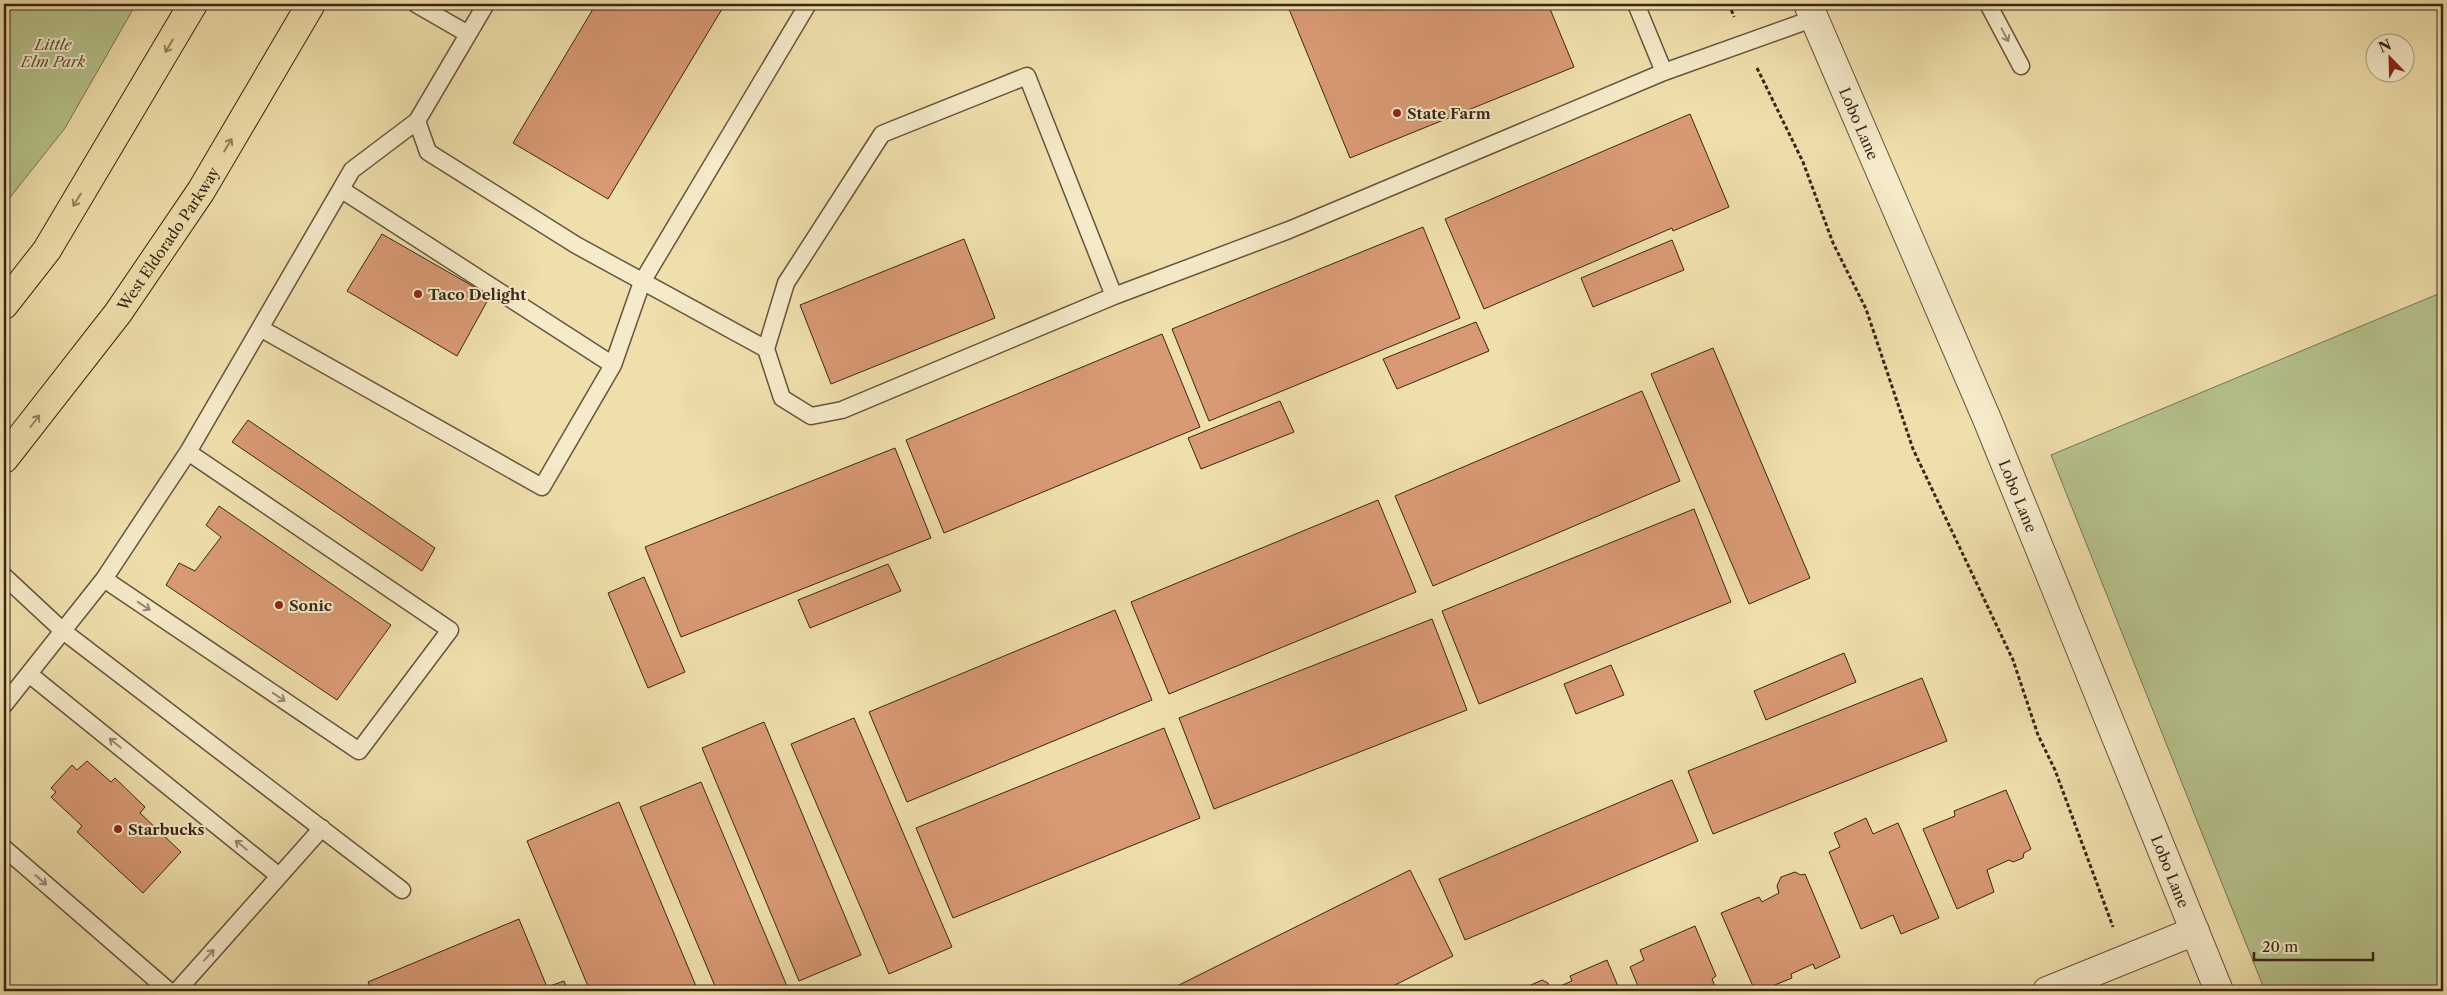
<svg xmlns="http://www.w3.org/2000/svg" width="2447" height="995" font-family="'Libre Caslon Text',serif">
	<style>
		.green { fill: #b6c28c; stroke: #787451 }
		.building { fill: #d89974; stroke: #392616 }
		.lines { fill: none; stroke-linecap: round; stroke-linejoin: round }
		.service-casing { stroke: #66543c; stroke-width: 19 }
		.minor-casing { stroke: #66543c; stroke-width: 30 }
		.tertiary-casing { stroke: #66543c; stroke-width: 30 }
		.primary-casing { stroke: #392616; stroke-width: 30 }
		.path { stroke: #392616; stroke-width: 3; stroke-dasharray: 4 2.5; stroke-linecap: butt }
		.service { stroke: #f5eac9; stroke-width: 16 }
		.minor { stroke: #f5eac9; stroke-width: 28 }
		.tertiary { stroke: #f5eac9; stroke-width: 28 }
		.primary { stroke: #efdfac; stroke-width: 28 }
		.oneway { stroke: #978870 }
		.oneway2 { stroke: #948261 }
		.poi-dot { fill: #8f2418; stroke: #f5eac9; stroke-width: 2 }
		.labels { text-anchor: middle; dominant-baseline: central; stroke-width: 4; stroke-linejoin: round; paint-order: stroke }
		.park-label { font-size: 15px; font-style: italic; fill: #584d34; stroke: #f5eac9 }
		.poi-label { font-size: 15px; font-weight: bold; fill: #392616; stroke: #f5eac9; text-anchor: start }
		.street-label { font-size: 15px; fill: #392616; stroke: #f5eac9 }
	</style>
	<rect width="100%" height="100%" fill="#efdfac"/>
	<filter id="stains"><feTurbulence type="fractalNoise" baseFrequency=".004" numOctaves="4"/><feColorMatrix values="0 0 0 0 .2 0 0 0 0 .09 0 0 0 0 .02 0 0 0 .5 -.17"/></filter>
	<radialGradient id="worn" r=".72"><stop offset=".6" stop-color="#630" stop-opacity="0"/><stop offset="1" stop-color="#630" stop-opacity=".3"/></radialGradient>
	<path class="green" d="M4,4H136L65,128L4,205Z
		M2443,292V991H2265L2051,455Z"/>
	<path class="building" d="M596,4H725L608,199L513,143Z
		M1302,4H1548L1574,67L1350,158L1289,9Z
		M1690,114L1729,207L1673,231L1672,228L1484,309L1445,219Z
		M1423,227L1460,318L1209,421L1172,329Z
		M382,234L490,296L457,356L347,291Z
		M964,239L995,318L831,384L800,305Z
		M1672,240L1684,270L1593,307L1581,278Z
		M1476,322L1489,351L1397,389L1383,359Z
		M1162,334L1200,427L944,533L906,440Z
		M1713,348L1810,578L1749,604L1651,374Z
		M1642,391L1680,481L1433,586L1395,496Z
		M1280,401L1294,432L1201,469L1188,438Z
		M248,420L435,548L422,571L232,442Z
		M895,448L931,538L681,637L645,547Z
		M1378,500L1416,592L1169,694L1131,602Z
		M219,506L391,625L337,700L166,585L179,563L195,571L221,537L206,525Z
		M1694,509L1731,602L1479,704L1442,611Z
		M888,564L901,591L810,628L798,600Z
		M644,577L685,672L648,688L608,593Z
		M1115,610L1152,700L907,802L869,712Z
		M1432,619L1467,710L1214,809L1179,718Z
		M1844,653L1856,682L1766,720L1754,691Z
		M1611,665L1624,695L1576,714L1564,684Z
		M1922,678L1947,741L1713,834L1688,771Z
		M854,718L952,947L889,974L791,744Z
		M764,722L861,955L799,981L702,748Z
		M1164,728L1200,818L953,918L916,828Z
		M87,761L111,782L115,778L145,807L140,813L181,852L143,893L77,832L82,826L51,797L56,792L51,788L72,765L77,770Z
		M1672,780L1698,841L1465,940L1439,879Z
		M701,782L789,991H717L640,807Z
		M2006,790L2031,849L2024,853L2023,858L2013,862L2009,860L1987,870L1994,892L1957,909L1923,829L1955,816L1954,811Z
		M619,802L698,991H590L527,841Z
		M1866,818L1873,834L1898,823L1939,918L1901,934L1893,915L1861,929L1829,852L1840,847L1834,833Z
		M1410,870L1453,956L1383,991H1172L1171,989Z
		M1795,872L1801,875L1805,874L1840,957L1815,969L1813,964L1791,974L1792,978L1760,991H1755L1721,913L1759,897L1762,902L1779,893L1777,886L1781,877Z
		M519,919L547,987L564,981L568,991H372L368,982Z
		M1695,926L1716,976L1712,979L1717,991H1640L1630,967L1644,960L1640,950Z
		M1607,960L1620,991H1529L1531,985L1542,980L1548,983L1551,990L1572,981L1570,976Z"/>
	<g class="lines">
		<g class="service-casing">
			<path id="service" d="M416,4L468,34
				M1636,4L1664,72
				M1988,4L2021,66
				M417,121L428,152L576,245L766,349
				M342,190L613,365
				M1114,296L1027,76L882,134L786,283L766,349L782,398L811,416L842,410L1114,296L1289,230L1664,72L1815,18
				M260,328L542,487L613,365L642,282L808,4
				M4,576L63,631L402,890
				M104,579L359,751L450,630L188,452
				M29,674L279,876
				M4,705L104,579L188,452L352,170L417,121L486,4
				M4,848L169,991
				M177,991L322,828"/>
		</g>
		<g class="minor-casing">
			<path id="minor" d="M2047,991L2195,931"/>
		</g>
		<g class="tertiary-casing">
			<g id="tertiary">
				<path id="s1" d="M1808,4L1987,419L2219,991"/>
			</g>
		</g>
		<g class="primary-casing">
			<g id="primary">
				<path d="M4,305L47,250L193,4"/>
				<path id="s2" d="M4,459L118,313L201,191L311,4"/>
			</g>
		</g>
		<path class="path" d="M1729,4L1734,17
			M1757,68L1803,162L1833,243L1866,309L1913,449L2013,660L2038,735L2055,770L2113,927"/>
		<use href="#service" class="service"/>
		<use href="#minor" class="minor"/>
		<use href="#tertiary" class="tertiary"/>
		<use href="#primary" class="primary"/>
	</g>
	<defs><path id="oneway-shaft" d="M-6 0H5M1.5-3L5.5 0L1.5 3" fill="none" stroke-width="1.6" stroke-linecap="round" stroke-linejoin="round" transform="scale(1.25)"/></defs>
	<g class="oneway">
		<use href="#oneway-shaft" transform="translate(2005 35) rotate(62)"/>
		<use href="#oneway-shaft" transform="translate(144 606) rotate(34)"/>
		<use href="#oneway-shaft" transform="translate(279 697) rotate(34)"/>
		<use href="#oneway-shaft" transform="translate(115 743) rotate(-141)"/>
		<use href="#oneway-shaft" transform="translate(241 845) rotate(-141)"/>
		<use href="#oneway-shaft" transform="translate(41 880) rotate(41)"/>
		<use href="#oneway-shaft" transform="translate(209 955) rotate(-48)"/>
	</g>
	<g class="oneway2">
		<use href="#oneway-shaft" transform="translate(169 46) rotate(120)"/>
		<use href="#oneway-shaft" transform="translate(228 145) rotate(-59)"/>
		<use href="#oneway-shaft" transform="translate(77 200) rotate(121)"/>
		<use href="#oneway-shaft" transform="translate(35 421) rotate(-53)"/>
	</g>
	<g class="poi-dot">
		<circle cx="1397" cy="113" r="5"/>
		<circle cx="418" cy="294" r="5"/>
		<circle cx="279" cy="605" r="5"/>
		<circle cx="118" cy="829" r="5"/>
	</g>
	<g class="labels">
		<g class="park-label">
			<text x="53" y="44">Little<tspan x="53" dy="17">Elm Park</tspan></text>
		</g>
		<g class="poi-label">
			<text x="1407" y="113">State Farm</text>
			<text x="428" y="294">Taco Delight</text>
			<text x="289" y="605">Sonic</text>
			<text x="128" y="829">Starbucks</text>
		</g>
		<g class="street-label">
			<text stroke="none"><textPath href="#s1" startOffset="130">Lobo Lane</textPath></text>
			<text stroke="none"><textPath href="#s2" startOffset="275">West Eldorado Parkway</textPath></text>
			<text stroke="none"><textPath href="#s1" startOffset="535">Lobo Lane</textPath></text>
			<text stroke="none"><textPath href="#s1" startOffset="940">Lobo Lane</textPath></text>
		</g>
	</g>
	<rect width="2447" height="995" fill="none" stroke="#efdfac" stroke-width="20"/>
	<rect x="5" y="5" width="2437" height="985" fill="none" stroke="#392616" stroke-width="2.5"/>
	<rect x="10" y="10" width="2427" height="975" fill="none" stroke="#392616"/>
	<g transform="translate(2390 58) rotate(337)"><circle r="24" fill="#f5eac9" stroke="#aa9c81"/>
	<path d="M0-4L9 19L0 12L-9 19Z" fill="#8f2418"/>
	<text y="-8" font-size="14" font-weight="bold" text-anchor="middle" fill="#392616">N</text>
	</g>
	<path d="M2254 952v8h119v-8" fill="none" stroke="#392616" stroke-width="2.5"/>
	<text x="2262" y="952" font-size="15" fill="#392616" stroke="#f5eac9" stroke-width="4" paint-order="stroke">20 m</text>
	<rect width="100%" height="100%" filter="url(#stains)"/>
	<rect width="100%" height="100%" fill="url(#worn)"/>
</svg>
